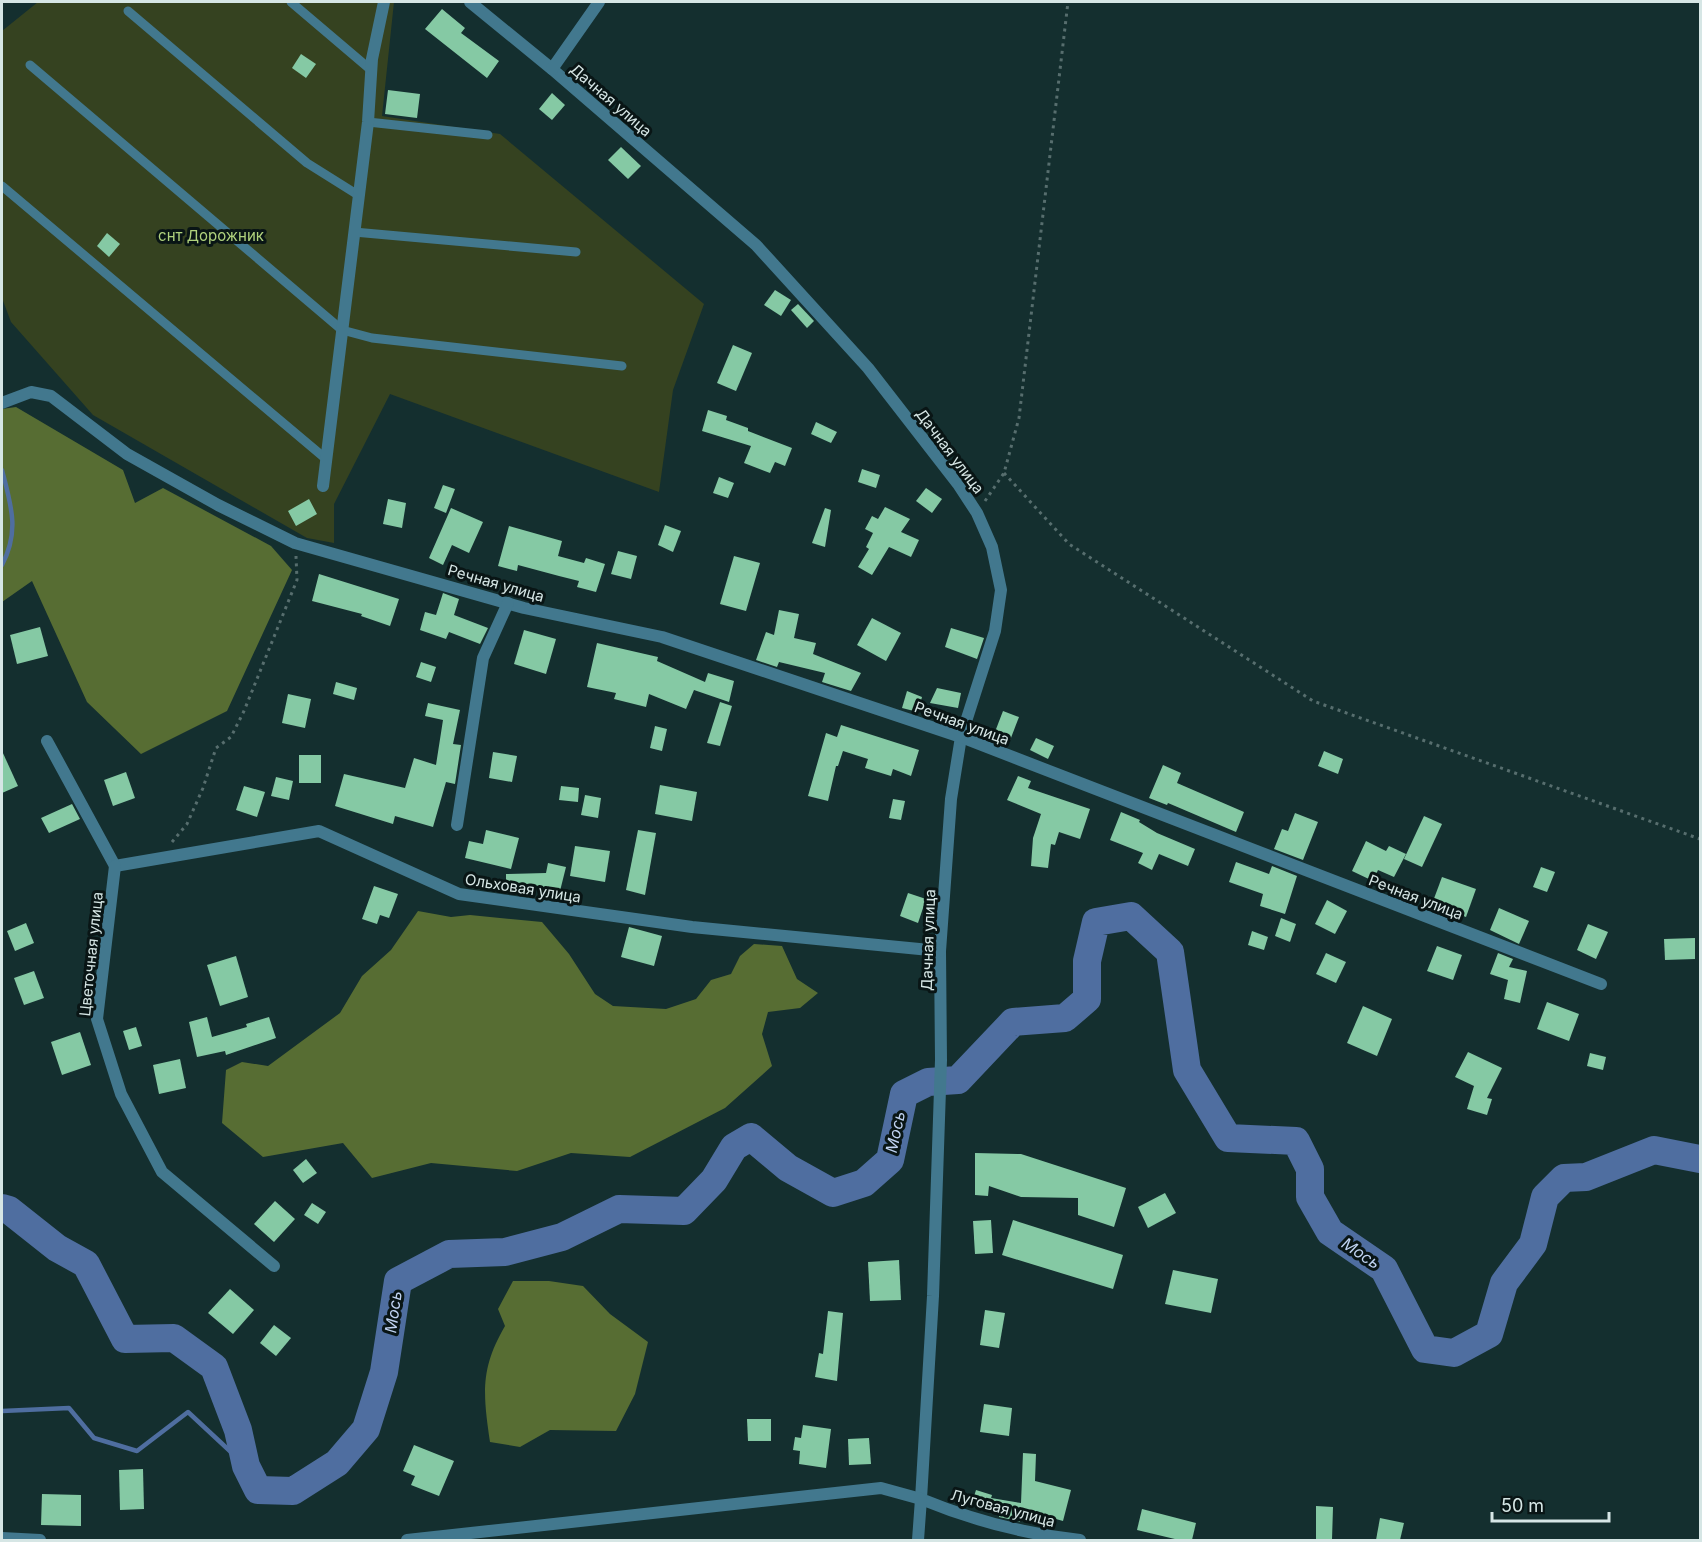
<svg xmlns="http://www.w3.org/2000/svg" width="1702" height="1542" font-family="Inter,sans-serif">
<rect width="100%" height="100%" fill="#142f2f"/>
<!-- green -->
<polygon fill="#354220" points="38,2 394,2 382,116 500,134 704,304 673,390 659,492 390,394 334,504 334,543 307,538 93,415 11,322 2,298 2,31"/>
<!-- forest -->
<g fill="#576d33">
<polygon points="16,407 123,470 135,503 163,488 271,546 292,570 227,711 141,754 87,702 32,581 2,602 2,409"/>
<polygon points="418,911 451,917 470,915 542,922 569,954 595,994 613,1006 666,1009 696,999 711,980 731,974 740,956 754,944 782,946 797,979 818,993 800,1008 768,1012 762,1034 772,1066 725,1108 630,1157 571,1153 517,1171 431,1163 372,1178 343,1143 263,1157 222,1123 226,1070 242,1062 268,1066 340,1013 362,976 391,950"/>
<path d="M513 1281H549L583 1286 610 1314 648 1342 635 1394 616 1431 550 1430 520 1447 490 1442C483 1394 480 1369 505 1326L498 1309Z"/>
</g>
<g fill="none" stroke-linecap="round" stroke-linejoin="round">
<!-- stream -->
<g stroke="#4f6ea0" stroke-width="4.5">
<path d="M2 470C11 505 20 531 2 565"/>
<polyline points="2,1411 69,1408 94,1438 137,1451 188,1412 246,1466"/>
</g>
<!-- river -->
<polyline stroke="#4f6ea0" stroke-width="28" points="2,1208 9,1210 57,1248 86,1264 125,1339 174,1338 214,1367 238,1430 246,1466 258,1490 293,1491 337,1463 366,1429 384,1372 398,1281 449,1254 505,1252 562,1237 619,1209 684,1211 714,1180 734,1147 751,1137 788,1168 833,1193 864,1183 890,1160 904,1094 928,1082 958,1080 1013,1022 1065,1018 1087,999 1087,961 1096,922 1131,916 1170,952 1187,1070 1228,1138 1296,1141 1310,1169 1310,1197 1330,1232 1384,1269 1425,1349 1454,1353 1489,1334 1504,1283 1533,1244 1545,1197 1564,1178 1586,1177 1654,1150 1700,1159"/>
</g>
<!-- building -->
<g fill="#85c9a4">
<polygon points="442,9 465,28 461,33 499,61 487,78 425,29"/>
<polygon points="301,54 316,64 306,78 292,68"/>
<polygon points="388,90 420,94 417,118 385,114"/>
<polygon points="552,93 565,105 552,120 539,109"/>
<polygon points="621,147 641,166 628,179 608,160"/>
<polygon points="107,233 120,244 109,257 97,246"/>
<polygon points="775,290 791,300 781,316 764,305"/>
<polygon points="798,304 814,321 807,328 791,310"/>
<polygon points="733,345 752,353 736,391 717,383"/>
<polygon points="708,410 727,416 726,420 748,428 748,431 792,448 785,466 775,462 770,473 744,463 751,446 702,431"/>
<polygon points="816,422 837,432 831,443 811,434"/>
<polygon points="862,469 880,475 876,488 858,482"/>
<polygon points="719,477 734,483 728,498 713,493"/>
<polygon points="443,485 455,489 446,513 434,508"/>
<polygon points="926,488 942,499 932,513 916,501"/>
<polygon points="309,499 317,514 296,526 288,511"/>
<polygon points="388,499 406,503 402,528 383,524"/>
<polygon points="885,507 910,519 901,532 919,540 911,557 889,547 872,575 858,567 869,549 866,547 873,533 865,529 872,516 878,519"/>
<polygon points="451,508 483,522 469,553 452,545 443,565 429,558"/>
<polygon points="825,508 831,510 825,547 812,543"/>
<polygon points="665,525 681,531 673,552 658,545"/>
<polygon points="509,526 562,541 558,556 584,563 586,558 605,564 596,592 577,587 579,581 559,576 518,565 517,571 498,566"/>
<polygon points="618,551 637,556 631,579 611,574"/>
<polygon points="734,556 760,563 746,611 720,604"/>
<polygon points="319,574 399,599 390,626 361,616 362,614 312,601"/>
<polygon points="443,593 459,599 454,615 488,628 480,644 449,632 446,639 420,630 425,612 436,615"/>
<polygon points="779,610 799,614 794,638 816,643 813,654 861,673 851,691 822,682 825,673 779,662 777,667 756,660 766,632 774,635"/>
<polygon points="872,618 901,633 886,661 857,645"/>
<polygon points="40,627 48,656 17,664 10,635"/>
<polygon points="951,628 984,638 977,659 945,647"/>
<polygon points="524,630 556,639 546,674 514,664"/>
<polygon points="597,643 658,657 657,661 705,682 708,673 734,681 729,702 694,690 686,709 649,694 646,707 614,699 616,693 587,687"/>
<polygon points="421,662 436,667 431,682 416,677"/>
<polygon points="336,682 357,688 354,700 333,694"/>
<polygon points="937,688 961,693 958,708 930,703"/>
<polygon points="907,691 922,697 918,712 902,708"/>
<polygon points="288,694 311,699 305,728 282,723"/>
<polygon points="720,702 732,706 720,746 707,743"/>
<polygon points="428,703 460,710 453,744 461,745 455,784 446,782 433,827 395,816 393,824 335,806 344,774 405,788 414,758 436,765 443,720 425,716"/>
<polygon points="1003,711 1019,717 1009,743 993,737"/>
<polygon points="841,725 919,750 911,776 893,769 891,776 865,768 868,759 843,751 838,766 836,766 828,801 808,796 826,733 837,737"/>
<polygon points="655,726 667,729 662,751 650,748"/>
<polygon points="1036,738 1054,746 1048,759 1030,750"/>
<polygon points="2,751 18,786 2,793"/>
<polygon points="1324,751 1343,759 1338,774 1318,766"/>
<polygon points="493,752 517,756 512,782 489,778"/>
<rect x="299" y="755" width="22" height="28"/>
<polygon points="1163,765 1181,773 1177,783 1244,812 1236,832 1168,803 1167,805 1149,798"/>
<polygon points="126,772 135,798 113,806 104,780"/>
<polygon points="1018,776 1031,781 1028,788 1090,809 1080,839 1059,832 1055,845 1051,844 1048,868 1031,866 1033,838 1041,814 1007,800"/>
<polygon points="276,777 293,781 289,800 271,796"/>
<polygon points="660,785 697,792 692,821 655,814"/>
<polygon points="244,786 265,792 257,817 236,810"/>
<polygon points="561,786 579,788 578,802 559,800"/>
<polygon points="585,795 601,798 598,818 581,815"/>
<polygon points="893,799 905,801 901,820 889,818"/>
<polygon points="72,804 80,819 49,833 41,818"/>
<polygon points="1121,812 1140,820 1139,822 1157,833 1195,849 1188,866 1159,854 1152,870 1138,863 1143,853 1110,840"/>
<polygon points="1295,813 1318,822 1303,860 1274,849 1282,829 1288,831"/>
<polygon points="1424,816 1442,824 1422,867 1404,859"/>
<polygon points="486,830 519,838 511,869 465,858 469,841 483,844"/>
<polygon points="638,830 656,833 645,895 626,890"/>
<polygon points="1366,841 1386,851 1389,846 1406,854 1394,877 1378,870 1373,881 1352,871"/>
<polygon points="575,846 610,851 605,882 570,876"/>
<polygon points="1236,862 1269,874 1272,866 1297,876 1285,914 1260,906 1263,894 1229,882"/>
<polygon points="548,863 566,867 560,891 528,884 528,892 506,892 506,874 546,873"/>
<polygon points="1541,867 1555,872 1547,892 1533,887"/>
<polygon points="1442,877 1476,889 1466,917 1432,904"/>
<polygon points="374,886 398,894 389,918 380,915 377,924 362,919"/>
<polygon points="908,893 926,899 918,923 900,916"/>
<polygon points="1327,900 1347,911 1335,934 1315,924"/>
<polygon points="1499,908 1529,921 1519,944 1490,930"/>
<polygon points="1281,918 1296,924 1290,942 1275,936"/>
<polygon points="26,923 34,943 15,951 7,931"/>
<polygon points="1588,924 1608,932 1596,959 1577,950"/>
<polygon points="629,927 662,936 654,966 621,957"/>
<polygon points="1252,931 1268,937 1264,950 1248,945"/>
<polygon points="1695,938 1695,959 1665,960 1664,939"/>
<polygon points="1437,946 1462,955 1453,980 1427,971"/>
<polygon points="1326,953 1346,962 1336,983 1316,974"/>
<polygon points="1498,953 1513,959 1509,967 1527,971 1520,1003 1504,999 1508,980 1490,974"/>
<polygon points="236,956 248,997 220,1006 207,965"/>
<polygon points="34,971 44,998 24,1005 14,978"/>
<polygon points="1547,1002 1579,1014 1569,1041 1537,1029"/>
<polygon points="1363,1006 1392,1019 1377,1056 1347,1043"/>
<polygon points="207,1017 212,1037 247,1027 246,1024 269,1017 276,1038 226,1055 225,1051 197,1057 189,1022"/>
<polygon points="136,1027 142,1046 129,1050 123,1031"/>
<polygon points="80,1032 91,1065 62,1075 51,1042"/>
<polygon points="1468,1052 1502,1068 1487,1098 1492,1099 1487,1115 1467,1109 1474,1086 1455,1077"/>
<polygon points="1590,1053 1606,1057 1603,1070 1587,1066"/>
<polygon points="180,1059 186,1088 159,1094 153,1065"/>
<polygon points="975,1153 1021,1154 1126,1188 1114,1227 1078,1215 1078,1198 1021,1197 989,1186 988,1196 975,1195"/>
<polygon points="306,1159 317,1173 303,1183 293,1170"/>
<polygon points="1165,1193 1176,1213 1148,1228 1138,1207"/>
<polygon points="275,1201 295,1219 274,1242 254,1224"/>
<polygon points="312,1203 326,1212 318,1224 304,1215"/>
<polygon points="991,1220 993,1253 975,1254 973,1221"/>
<polygon points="1013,1220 1123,1255 1113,1289 1002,1255"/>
<polygon points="899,1260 901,1300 870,1301 868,1262"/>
<polygon points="1173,1270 1218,1279 1211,1313 1165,1304"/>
<polygon points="230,1289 254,1310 233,1334 208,1313"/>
<polygon points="985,1310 1005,1313 999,1348 980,1345"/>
<polygon points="828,1311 843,1313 837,1381 815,1377 819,1353 823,1354"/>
<polygon points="274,1325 291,1338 276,1356 260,1343"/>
<polygon points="984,1404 1012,1408 1009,1436 980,1432"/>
<polygon points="747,1419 771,1419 771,1441 748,1441"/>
<polygon points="803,1425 831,1429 826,1468 799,1464 800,1451 793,1450 795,1437 801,1438"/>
<polygon points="869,1438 871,1464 849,1465 848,1439"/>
<polygon points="414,1445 454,1461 439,1496 411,1485 415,1476 403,1471"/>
<polygon points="1023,1453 1036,1454 1035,1481 1071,1490 1063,1521 1049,1517 1047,1523 1021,1516 1020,1522 1018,1521 999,1517 1000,1510 989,1507 991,1498 1021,1503"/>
<polygon points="143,1469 144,1509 120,1510 119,1470"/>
<polygon points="976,1490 992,1495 988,1508 972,1503"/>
<polygon points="42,1494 81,1495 81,1526 41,1525"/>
<polygon points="1316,1506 1333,1507 1332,1540 1316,1540"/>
<polygon points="1142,1509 1196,1523 1192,1540 1179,1540 1137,1530"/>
<polygon points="1380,1518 1404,1523 1400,1540 1376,1540"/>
</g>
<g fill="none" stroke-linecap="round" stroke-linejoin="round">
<!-- path -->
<g stroke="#576e6e" stroke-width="3" stroke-dasharray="3 4.5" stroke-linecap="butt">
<polyline points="1004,473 1069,544 1313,701 1700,839"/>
<polyline points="985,501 1004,473 1019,418 1068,2"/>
<polyline points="172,842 187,824 203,788 216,748 231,737 244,711 297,580 296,556"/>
</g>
<!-- service -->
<g stroke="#42788e" stroke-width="9">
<polyline points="291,2 371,70"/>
<polyline points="128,11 307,163 358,195"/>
<polyline points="30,65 342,330 372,338 622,366"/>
<polyline points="368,122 488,135"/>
<polyline points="2,186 326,459"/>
<polyline points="354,232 576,252"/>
</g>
<!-- minor -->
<g stroke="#42788e" stroke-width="12">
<path d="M470 2 552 69 756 245 868 368 958 484 977 513 992 547 1001 590 995 631 961 737 951 799 940 951 941 1060 933 1296 921 1499C972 1520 1025 1534 1080 1540"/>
<polyline points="552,69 599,2"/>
<polyline points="2,403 31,392 51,396 127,454 218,505 295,543 524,608 662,637 961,737 1601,984"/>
<polyline points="323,486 368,122 372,59 384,2"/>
<polyline points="47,741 115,866"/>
<polyline points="457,825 483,658 508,603"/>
<polyline points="115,866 319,831 459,894 692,927 940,951"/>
<polyline points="115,866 97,1019 121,1094 162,1172 274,1266"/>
</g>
<!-- tertiary -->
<g stroke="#42788e" stroke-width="12">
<polyline points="2,1538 40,1540"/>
<polyline points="407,1540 881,1488 921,1499 918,1540"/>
</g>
</g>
<g text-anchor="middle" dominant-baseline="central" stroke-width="6" stroke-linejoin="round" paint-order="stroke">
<!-- street labels -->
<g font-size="15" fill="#d6e6e5" stroke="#091515">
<text transform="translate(611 100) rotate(41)">Дачная улица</text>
<text transform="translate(950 451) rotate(53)">Дачная улица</text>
<text transform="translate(496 583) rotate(16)">Речная улица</text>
<text transform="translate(962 723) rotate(20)">Речная улица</text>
<text transform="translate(523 888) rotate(9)">Ольховая улица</text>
<text transform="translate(1416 897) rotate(21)">Речная улица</text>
<text transform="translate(928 940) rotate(-88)">Дачная улица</text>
<text transform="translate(91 954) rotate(-84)">Цветочная улица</text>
<text transform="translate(1003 1508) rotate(15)">Луговая улица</text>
</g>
<!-- park labels -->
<g font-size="15" fill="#b0d27d" stroke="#091515">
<text x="211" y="235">снт Дорожник</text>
</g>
<!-- water labels -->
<g font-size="16" font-style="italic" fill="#c0d3f1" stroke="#091515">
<text transform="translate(895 1132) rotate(-78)">Мось</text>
<text transform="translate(1361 1253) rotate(34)">Мось</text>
<text transform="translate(393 1312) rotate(-82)">Мось</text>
</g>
</g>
<!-- border -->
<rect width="1702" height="1542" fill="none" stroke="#d6e6e5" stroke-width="6"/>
<!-- scale -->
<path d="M1492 1512v9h117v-9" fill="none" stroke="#d6e6e5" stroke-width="3"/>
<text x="1501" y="1512" font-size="18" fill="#d6e6e5" stroke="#091515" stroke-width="4.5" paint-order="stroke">50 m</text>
</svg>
